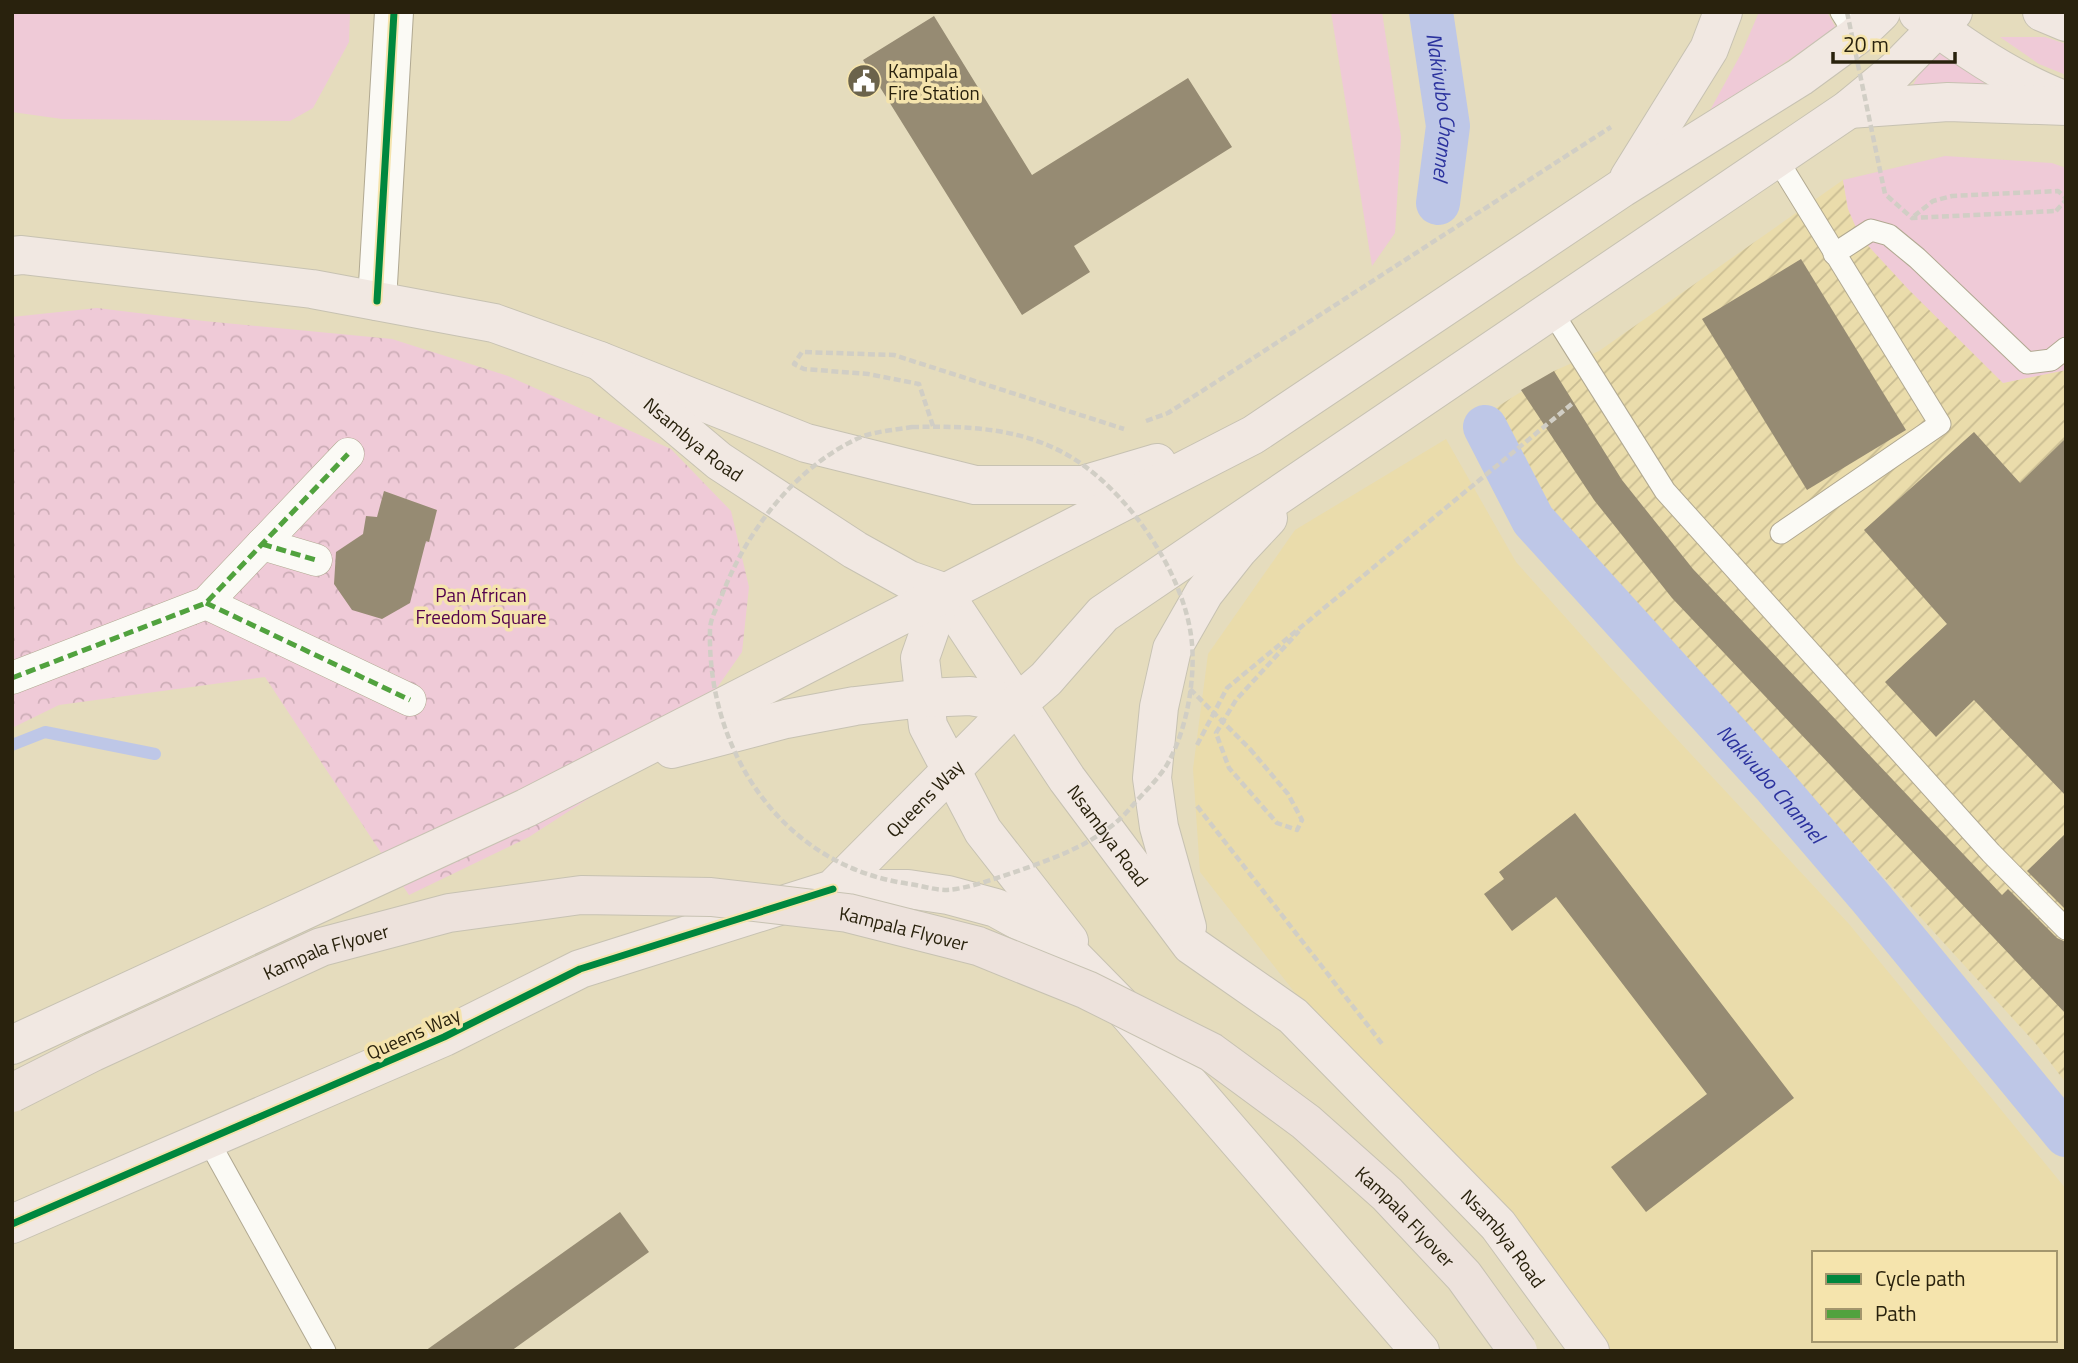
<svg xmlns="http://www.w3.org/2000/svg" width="2078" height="1363" font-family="'Titillium Web',sans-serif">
<defs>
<pattern id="industrial-furrows" width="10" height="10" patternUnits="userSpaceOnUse" patternTransform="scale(1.75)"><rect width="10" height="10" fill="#eadcab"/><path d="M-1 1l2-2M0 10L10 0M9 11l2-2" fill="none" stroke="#c9bc92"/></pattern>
<pattern id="park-crowns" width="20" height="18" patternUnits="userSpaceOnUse" patternTransform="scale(1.75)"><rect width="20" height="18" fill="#efcad7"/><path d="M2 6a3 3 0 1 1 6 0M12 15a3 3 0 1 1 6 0" fill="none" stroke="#cdadb7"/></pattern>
</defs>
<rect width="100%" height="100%" fill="#e5dcbd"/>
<!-- built -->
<path fill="#eadcab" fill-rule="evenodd" d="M1446 439 1516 562 1609 666 1849 924 2066 1189V1351H1577L1200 872 1193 769 1208 654 1295 530ZM1814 1253H2055V1340H1814Z"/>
<!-- industrial -->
<polygon fill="url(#industrial-furrows)" points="1843,180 1848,209 2003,383 2066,370 2066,1083 2036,1044 1551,512 1489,412 1554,371 1599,351"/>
<!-- green -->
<g fill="#efcad7">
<polygon points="12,12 350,12 349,42 313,108 290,121 62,119 12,112"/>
<polygon points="1331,12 1382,12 1401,137 1395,233 1372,266"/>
<polygon points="1759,12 1827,12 1836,28 1708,114 1742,52"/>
<polygon points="2000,37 2045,37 2066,44 2066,75 2039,64"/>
<polygon points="1937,42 1998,82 1908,94"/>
<polygon points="1945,156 2052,163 2066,168 2066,370 2003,383 1909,290 1860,237 1848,209 1843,180"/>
</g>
<!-- park -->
<polygon fill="url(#park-crowns)" points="97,308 204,321 392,339 508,376 671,449 731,511 749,587 742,652 682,738 529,837 409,895 265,677 59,705 12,728 12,317"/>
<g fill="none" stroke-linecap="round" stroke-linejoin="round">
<!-- stream -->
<polyline stroke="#bec7e7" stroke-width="12" points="12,745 45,732 155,754"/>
<!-- canal -->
<g stroke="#bec7e7" stroke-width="44">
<path id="s1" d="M1431 12 1448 126 1438 203"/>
<path id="s2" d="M1485 427 1533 520 1774 785 1870 897 2066 1135"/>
</g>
</g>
<!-- building -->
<g fill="#968b73">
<polygon points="934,16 1032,175 1188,78 1232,147 1074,246 1090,272 1022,315 863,60"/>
<polygon points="1801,259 1906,430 1807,490 1702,319"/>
<polygon points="1554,371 1622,480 1693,569 2002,895 2008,889 2057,938 2066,942 2066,1014 1672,598 1594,500 1521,390"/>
<polygon points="1974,432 2020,483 2066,438 2066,796 1974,700 1936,737 1885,682 1947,624 1864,530"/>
<polygon points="384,491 437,510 429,542 426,541 410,603 382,619 352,610 334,584 336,552 363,534 366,516 377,517"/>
<polygon points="1575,813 1794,1098 1646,1212 1611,1167 1707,1094 1556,897 1512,931 1484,894 1504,879 1499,872"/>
<polygon points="2066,833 2066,910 2027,871"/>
<polygon points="620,1212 649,1252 511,1351 425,1351"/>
</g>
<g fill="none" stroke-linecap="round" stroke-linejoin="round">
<!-- service casing -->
<g stroke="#b1a992" stroke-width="23">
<g id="service">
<polyline points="1841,12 1856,36"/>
<polyline points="1777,159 1940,424 1781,533"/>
<polyline points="1834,254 1871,230 1889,235 1917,258 2027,363 2051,360 2066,348"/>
<polyline points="1551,310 1665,491 1991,853 2066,929"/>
<polyline points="208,1140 325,1351"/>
</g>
</g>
<!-- pedestrian casing -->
<g stroke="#b1a992" stroke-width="33">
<g id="pedestrian">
<polyline points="262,544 316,560"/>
<polyline points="206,603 410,700"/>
<polyline points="12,678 206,603 348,454"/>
</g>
</g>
<!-- minor casing -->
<g stroke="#b1a992" stroke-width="40">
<polyline id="minor" points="377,301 394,12"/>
</g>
<!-- primary casing -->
<g stroke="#c7c2b2" stroke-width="40">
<g id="primary">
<polyline points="2042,12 2066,22"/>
<path d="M1918 13C1961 46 2009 79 2061 99"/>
<polyline points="1849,109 1948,102 2066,106"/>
<polyline points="1629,178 1709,49 1723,12"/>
<polyline points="12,256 22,255 312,289 494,323 600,361 806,443 975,485 1083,485 1157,463"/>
<path id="s3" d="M600 361 719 461 855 550 909 580 943 592 1067 779 1191 945 1293 1016 1498 1225 1590 1351"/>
<polyline points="943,592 920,658 928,726 983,831 1069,941"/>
<polyline points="672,749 786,719 855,706 924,698 970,696 1017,704"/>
<polyline points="833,889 908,889 948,895 996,908 1027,925 1074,958 1127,1012 1420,1351"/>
<polyline points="1187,927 1159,827 1152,778 1159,707 1172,649 1204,593 1238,550 1268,518"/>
<polyline points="12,1045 526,808 1253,435 1622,188 1800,77 1856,36 1881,12"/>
<path id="s4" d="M12 1224 444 1037 580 969 833 889 1017 704 1046 679 1103 614 1849 109 1895 71 1953 12"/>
</g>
</g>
<!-- path -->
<g stroke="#d1cec5" stroke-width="4.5" stroke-dasharray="7 3.5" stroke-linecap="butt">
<polyline points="2056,211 2066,200"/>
<polyline points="1914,216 1933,201 1952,196 2058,191 2066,198"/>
<polyline points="1146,421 1168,413 1611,127"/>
<polyline points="933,426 919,384 868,374 804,369 794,364 802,352 894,355 1124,429"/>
<polyline points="1197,745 1227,688 1573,403"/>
<polyline points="1250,749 1288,794 1302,820 1297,830 1277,823 1229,768 1216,733 1236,700 1299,631"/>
<polyline points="1197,806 1383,1045"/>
</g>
<!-- service -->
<use href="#service" stroke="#fbfaf5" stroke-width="21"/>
<!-- pedestrian -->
<use href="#pedestrian" stroke="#fbfaf5" stroke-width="32"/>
<!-- minor -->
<use href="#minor" stroke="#fbfaf5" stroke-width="38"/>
<!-- primary -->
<use href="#primary" stroke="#f1e8e2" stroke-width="38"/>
<!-- trunk-bridge casing -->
<g stroke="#c7c2b2" stroke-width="40" stroke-linecap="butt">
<g id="trunk-bridge">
<path id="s5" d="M12 1093 93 1052 321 947 449 913 581 895 711 897 848 913 978 946 1087 990 1211 1052 1306 1122 1387 1194 1464 1276 1518 1351"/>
</g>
</g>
<!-- path-bridge -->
<g stroke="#d1cec5" stroke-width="4.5" stroke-dasharray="7 3.5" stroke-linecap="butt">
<polyline points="1847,12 1885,194 1912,218 2056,211"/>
<path d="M912 427C964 426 1016 427 1064 453 1125 486 1186 573 1192 644 1195 680 1187 727 1170 759 1162 776 1145 791 1133 805 1103 842 1055 858 1012 873 994 879 966 889 947 890 935 890 922 886 910 884 784 867 707 753 710 630 710 618 718 606 722 595 747 530 796 466 861 437 876 431 896 430 912 427Z"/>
<polyline points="1190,689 1250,749"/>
</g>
<!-- trunk-bridge -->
<use href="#trunk-bridge" stroke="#ede2dc" stroke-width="38"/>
<!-- quiet -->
<g stroke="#51a23e" stroke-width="5" stroke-dasharray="10 5" stroke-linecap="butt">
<polyline points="262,544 316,560"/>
<polyline points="206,603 410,700"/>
<polyline points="12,678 206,603 348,454"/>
</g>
<!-- cycleway casing -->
<g stroke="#f5e4ad" stroke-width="11">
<g id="cycleway">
<polyline points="377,301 394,12"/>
<polyline points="12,1224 444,1037 580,969 833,889"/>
</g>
</g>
<!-- cycleway -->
<use href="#cycleway" stroke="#00873e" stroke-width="7"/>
</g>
<!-- icons -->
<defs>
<g id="civic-disc" transform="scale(1.75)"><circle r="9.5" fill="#6b634b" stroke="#f5e4ad"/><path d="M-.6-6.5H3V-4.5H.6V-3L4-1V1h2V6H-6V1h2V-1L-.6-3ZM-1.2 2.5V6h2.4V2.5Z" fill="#fff"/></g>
</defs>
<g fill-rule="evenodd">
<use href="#civic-disc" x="864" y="81"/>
</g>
<g text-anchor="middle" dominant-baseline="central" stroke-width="7" stroke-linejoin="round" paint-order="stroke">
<!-- poi labels -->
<g font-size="19" fill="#29220d" stroke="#f5e4ad" text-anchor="start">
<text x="888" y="70">Kampala<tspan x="888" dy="22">Fire Station</tspan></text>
</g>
<!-- street labels -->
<g font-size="19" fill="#29220d" stroke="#f5e4ad">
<text stroke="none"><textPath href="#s3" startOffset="122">Nsambya Road</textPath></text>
<text stroke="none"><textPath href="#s4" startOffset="1017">Queens Way</textPath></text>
<text stroke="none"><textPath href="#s3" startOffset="710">Nsambya Road</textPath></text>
<text stroke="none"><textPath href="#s5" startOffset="933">Kampala Flyover</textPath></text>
<text stroke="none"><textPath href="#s5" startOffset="345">Kampala Flyover</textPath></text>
<text transform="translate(413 1033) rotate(-24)">Queens Way</text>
<text stroke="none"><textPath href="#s5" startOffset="1521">Kampala Flyover</textPath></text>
<text stroke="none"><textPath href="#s3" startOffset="1278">Nsambya Road</textPath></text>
</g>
<!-- park labels -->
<g font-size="19" fill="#53014d" stroke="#f5e4ad">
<text x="481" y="594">Pan African<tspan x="481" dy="22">Freedom Square</tspan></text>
</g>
<!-- water labels -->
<g font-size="21" font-style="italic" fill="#2b329e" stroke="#f5e4ad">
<text stroke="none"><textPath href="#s1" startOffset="96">Nakivubo Channel</textPath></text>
<text stroke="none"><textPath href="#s2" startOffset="460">Nakivubo Channel</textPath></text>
</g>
</g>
<!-- border -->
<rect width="2078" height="1363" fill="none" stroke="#29220d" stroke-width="28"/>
<!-- legend -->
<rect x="1812" y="1251" width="245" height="91" fill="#f5e4ad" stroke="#a3966d" stroke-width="2"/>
<rect x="1826" y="1274" width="35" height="10" fill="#00873e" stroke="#a3966d" stroke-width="2"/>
<text x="1875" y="1286" font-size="21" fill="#29220d">Cycle path</text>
<rect x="1826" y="1309" width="35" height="10" fill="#51a23e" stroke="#a3966d" stroke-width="2"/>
<text x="1875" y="1321" font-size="21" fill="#29220d">Path</text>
<!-- scale -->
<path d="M1833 52v10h122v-10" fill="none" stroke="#29220d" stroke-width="3.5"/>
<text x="1843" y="52" font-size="21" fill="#29220d" stroke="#f5e4ad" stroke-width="5" paint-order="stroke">20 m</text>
</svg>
